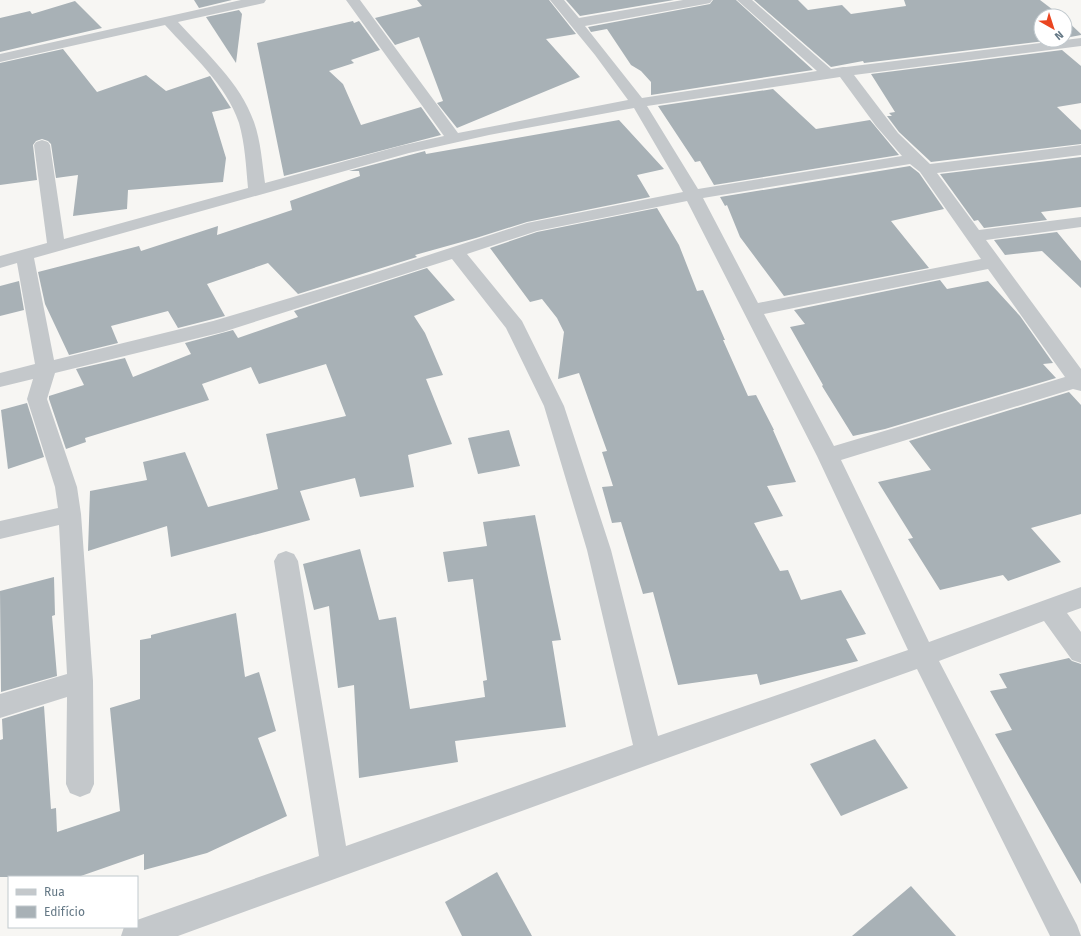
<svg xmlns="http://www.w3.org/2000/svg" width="1081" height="936" font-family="'Fira Sans',sans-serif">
<rect width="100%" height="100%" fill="#f7f6f3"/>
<!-- building -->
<g fill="#a8b1b6">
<polygon points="194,0 232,0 199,8"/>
<polygon points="417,0 549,0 576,34 546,39 580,77 457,128 437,103 443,101 419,37 395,45 375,18 422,6"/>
<polygon points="566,0 674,0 580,16"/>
<polygon points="713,0 736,0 813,70 651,95 651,82 641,71 631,65 607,29 591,32 588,27 710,4"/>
<polygon points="754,0 798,0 808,10 842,5 851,14 906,6 904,0 1040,0 1061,16 1041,16 1041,40 1053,40 864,63 863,61 831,67"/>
<polygon points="75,1 102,28 0,52 0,18 30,11 32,14"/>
<polygon points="239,10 242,14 236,63 206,17"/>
<polygon points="1065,19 1081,34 1081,35 1065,38"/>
<polygon points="353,21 354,23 359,21 380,50 351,60 354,63 329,71 343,84 361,125 421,107 441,135 284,176 257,43"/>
<polygon points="63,49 97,92 146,75 166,91 210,76 231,108 212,112 226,158 223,182 128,190 127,209 73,216 78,175 56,178 51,144 48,141 42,139 36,141 33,145 37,180 0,185 0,63"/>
<polygon points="1062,50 1081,66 1081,103 1057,107 1081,130 1081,144 931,162 899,132 887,116 892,116 889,113 895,112 871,74"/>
<polygon points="773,89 816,129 870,120 899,155 714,185 700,161 695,162 658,106"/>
<polygon points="619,120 664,169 637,175 650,197 527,222 476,238 415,255 417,257 298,294 268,263 207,284 225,316 178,328 168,311 111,326 118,343 69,355 45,304 38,272 139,246 141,251 218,226 217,235 292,210 290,201 360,176 359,171 349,171 425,151 426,154"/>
<polygon points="1081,157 1081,207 1041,212 1047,220 984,228 978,220 974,221 940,174"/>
<polygon points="910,166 919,173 944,209 891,221 929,268 784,296 740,237 727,205 725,206 720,197"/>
<polygon points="657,208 679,245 697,291 703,290 725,340 723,340 748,396 756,395 774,430 773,430 796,482 767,486 783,516 754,523 780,571 788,570 801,600 841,590 866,634 846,639 858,661 760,685 757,674 678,685 653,592 643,594 621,522 612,523 602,487 613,486 602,452 607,451 579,373 558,379 564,332 557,318 542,299 530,302 490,248 537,232"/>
<polygon points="1057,232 1081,261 1081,288 1042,251 1005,255 994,240"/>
<polygon points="427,268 455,300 414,316 425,333 443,375 426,379 452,444 408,455 414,487 360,497 355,478 300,491 310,520 171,557 167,526 88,551 90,491 147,480 143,462 185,452 208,507 278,489 266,434 346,416 326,364 259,384 251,367 202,384 209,400 85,438 86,442 66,449 49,399 49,396 84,385 76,369 125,358 133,377 191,354 185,343 233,330 238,338 298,317 294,311"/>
<polygon points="940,280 947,289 988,281 1020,316 1053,363 1043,364 1056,378 885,429 853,436 822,386 823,385 790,327 805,324 794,310"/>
<polygon points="19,281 24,310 0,316 0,286"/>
<polygon points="1069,392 1081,405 1081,514 1031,528 1061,562 1008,581 1003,575 940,590 908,539 913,538 878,482 931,470 909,441"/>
<polygon points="27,403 44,457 8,469 1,410"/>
<polygon points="509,430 520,466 478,474 468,438"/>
<polygon points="535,515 561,640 552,641 566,727 455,741 458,762 359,778 354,685 338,688 329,606 314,610 303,564 360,549 379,620 396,617 410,709 485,697 483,681 487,680 473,579 448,582 443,552 487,546 483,522"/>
<polygon points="54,577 55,615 52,616 57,676 1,692 0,591"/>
<polygon points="236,613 245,677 259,672 276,731 258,738 287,816 207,853 144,870 144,854 78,877 0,877 0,740 3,739 2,719 44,706 51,809 56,808 57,832 120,811 110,708 140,699 140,640 151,638 151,635"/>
<polygon points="1069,658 1072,661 1081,664 1081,884 995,734 1012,730 990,691 1007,688 999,674"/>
<polygon points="875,739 908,788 841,816 810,764"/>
<polygon points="497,872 532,936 462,936 445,902"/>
<polygon points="911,886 956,936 852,936"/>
</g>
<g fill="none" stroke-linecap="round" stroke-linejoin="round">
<!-- minor -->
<path fill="#c4c8cb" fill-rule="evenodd" d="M241 0H266L264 3 178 22C206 53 240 82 254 122 261 142 262 163 265 183L400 146 444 136 346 0H360L458 133 628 100 595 55 550 0H564L579 18 683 0H712L710 3 705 4 585 26 642 98 817 71 737 0H752L831 69 843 67H846L1081 38V46L854 75 898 133 930 164 1081 145V155L937 173 979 230 1081 217V227L986 240 1081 369V391L1073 389 841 460 929 642 1081 587V608L1067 613 1081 632V663L1072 660 1044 621 939 661 1077 925 1081 936H1050L917 669 648 765 178 936H121L124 927H137V920L319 856 274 561 278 554 286 551 294 554 298 561 346 846 633 745 587 550 544 406 506 328 452 259 223 332 55 373 47 399 77 487 81 514 93 681 94 784 90 793 80 797 70 793 66 784 67 697 0 718V694L67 674 59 525 0 539V521L58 508 55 487 27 399 33 379 0 387V373L35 364 17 263 0 268V256L47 243 34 145 36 142 42 140 48 142 50 145 64 239 248 188C246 166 245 144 239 123 226 84 192 55 165 25L0 62V54ZM840 77 876 126 902 156 698 189 647 106ZM634 108 683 192 527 223 370 274 213 321 54 360 34 258 409 153 489 135ZM910 164 920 172 981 259 758 303 703 198ZM687 201 817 456 908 650 658 736 611 550 564 406 522 321 467 254 537 231ZM988 269 1065 377 834 446 764 314Z"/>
</g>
<!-- legend -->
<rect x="8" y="876" width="130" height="52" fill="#ffffff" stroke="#c1c9ce"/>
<rect x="16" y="889" width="20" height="6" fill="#c4c8cb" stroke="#c1c9ce"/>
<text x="44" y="896" font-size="12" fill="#647885">Rua</text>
<rect x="16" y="906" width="20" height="12" fill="#a8b1b6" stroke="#c1c9ce"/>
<text x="44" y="916" font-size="12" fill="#647885">Edifício</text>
<!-- north arrow -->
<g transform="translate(1053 28) rotate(141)"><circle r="19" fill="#ffffff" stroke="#c1c9ce"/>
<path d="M0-3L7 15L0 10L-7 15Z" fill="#ea4520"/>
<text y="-6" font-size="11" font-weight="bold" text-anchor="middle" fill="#647885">N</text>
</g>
</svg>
